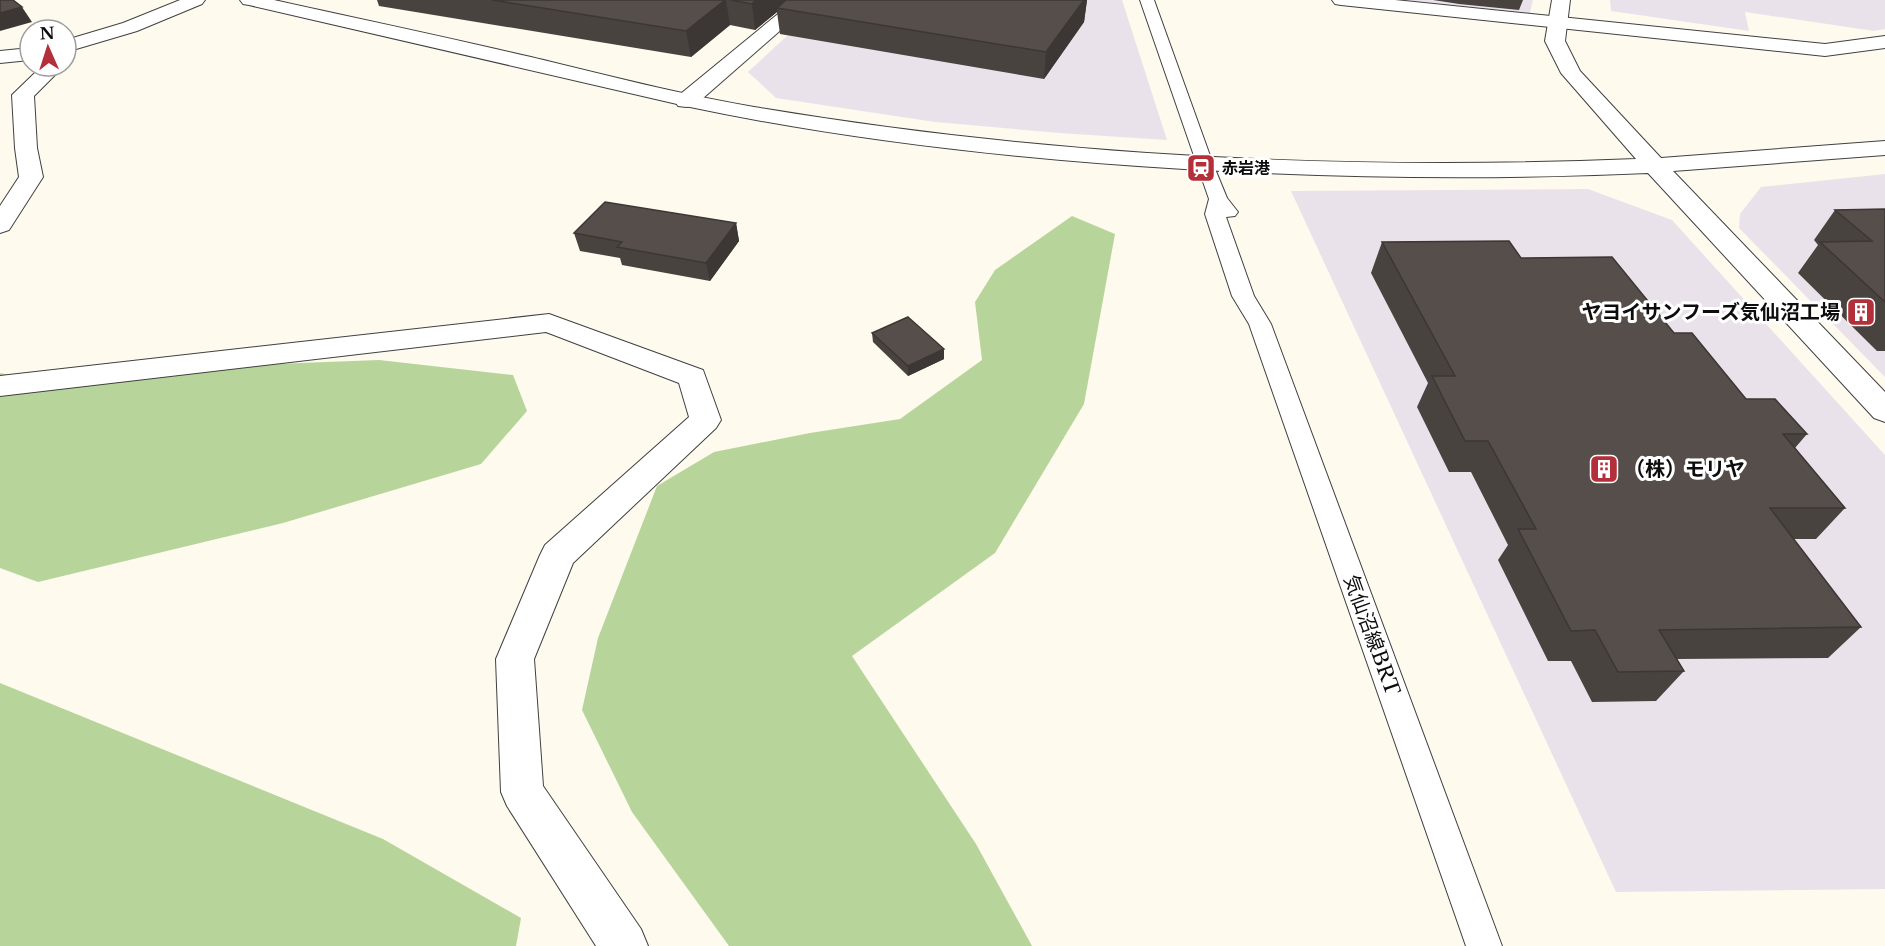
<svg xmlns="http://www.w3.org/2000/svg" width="1885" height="946" font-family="'Libre Baskerville','Noto Sans JP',serif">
<rect width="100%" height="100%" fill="#fefaee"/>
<!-- industrial -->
<g fill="#eae2eb">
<polygon points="826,0 1122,0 1167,140 1059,133 935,122 776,98 748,72"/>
<polygon points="1405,0 1533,0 1529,16"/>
<polygon points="1610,0 1885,0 1885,29 1874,31 1745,12 1749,31 1611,11"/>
<polygon points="1885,174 1885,377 1739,228 1740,214 1761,187"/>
<polygon points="1588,189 1672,220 1885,455 1885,889 1616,892 1291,191"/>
</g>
<!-- forest -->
<g fill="#b7d59b">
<polygon points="1072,216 1115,234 1084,404 995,553 852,656 976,844 1032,946 729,946 632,812 582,710 598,638 657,486 714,452 810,433 900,419 982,360 975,302 995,270"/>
<polygon points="379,360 513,375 527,411 481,464 283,523 38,582 0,568 0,373 45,383 223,366"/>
<polygon points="0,683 383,839 521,918 516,946 0,946"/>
</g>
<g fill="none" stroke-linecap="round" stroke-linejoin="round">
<!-- service casing -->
<g stroke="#404040" stroke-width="2">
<polygon id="service" points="1140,0 1154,0 1213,164 1227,198 1238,212 1235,216 1226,217 1254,296 1271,324 1502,946 1466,946 1249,324 1232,296 1205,214 1209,199"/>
</g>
<!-- minor casing -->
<g stroke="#404040" stroke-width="2">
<g id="minor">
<polygon points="180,0 205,0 202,4 137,31 66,52 66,40 123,23"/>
<polygon points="795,0 815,0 694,106 686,107 678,106 675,101 678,96"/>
<polygon points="1332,0 1395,0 1825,44 1885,36 1885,48 1825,56 1341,5 1335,4"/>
<polygon points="30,48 30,60 0,63 0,51"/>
<polygon points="42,66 64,66 34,96 37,148 43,177 9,230 0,233 0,206 19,177 15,148 12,95"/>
<polygon points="549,314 703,370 721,420 716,428 573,563 534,659 543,786 641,929 648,946 596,946 507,806 501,792 496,659 540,555 545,545 689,417 679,383 546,332 0,396 0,376"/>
</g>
</g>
<!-- tertiary casing -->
<g stroke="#404040" stroke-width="2">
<path id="tertiary" d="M240 0H274C360 19 445 37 531 57 605 75 679 94 754 107 1044 156 1342 171 1636 159L1561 73 1545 41 1552 0H1570L1565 41 1580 71 1661 158 1885 141V155L1673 171 1885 392V422L1874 418 1648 173C1494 180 1338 178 1184 169 1018 159 852 141 690 107L249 5 243 4Z"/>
</g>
<!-- service -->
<use href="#service" fill="#fff" fill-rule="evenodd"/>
<!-- minor -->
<use href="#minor" fill="#fff" fill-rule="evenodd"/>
<!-- tertiary -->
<use href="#tertiary" fill="#fff" fill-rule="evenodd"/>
</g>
<!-- wall -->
<g fill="#494340">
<polygon points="377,0 1087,0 1084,22 1044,79 780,34 777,12 755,30 730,25 691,57 379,6"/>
<polygon points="1433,0 1523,0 1519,10 1459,4"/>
<polygon points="1885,209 1885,351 1877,351 1798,273 1818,245 1814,240 1835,210"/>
<polygon points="736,223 739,241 710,281 622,265 620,258 580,251 574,233"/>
<polygon points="1382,242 1521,258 1674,333 1746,399 1807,434 1795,448 1845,508 1816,539 1793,539 1861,627 1828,658 1677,659 1684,671 1656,701 1592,702 1571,661 1548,661 1498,560 1508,545 1471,472 1449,472 1417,407 1428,383 1371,273"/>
<polygon points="872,333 944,359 908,376 873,342"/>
</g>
<!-- shaded-wall -->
<g fill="#3c3734">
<polygon points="725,0 726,0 730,25 691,57 686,31"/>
<polygon points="756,0 791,0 777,8 777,12 755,30 752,4"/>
<polygon points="1084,0 1087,0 1084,22 1044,79 1046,52"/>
<polygon points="22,7 32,22 0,31 0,13"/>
<polygon points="736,223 739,241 710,281 706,263"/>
<polygon points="944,349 944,359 908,376 908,366"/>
</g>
<!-- building -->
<g fill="#554e4a" stroke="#3c3734" stroke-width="1.5">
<polygon points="0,0 13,0 22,7 0,13"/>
<polygon points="492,0 725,0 686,31"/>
<polygon points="730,0 756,0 752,4"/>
<polygon points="786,0 1084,0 1046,52 777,8"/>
<polygon points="605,202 736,223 706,263 617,247 622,242 574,233"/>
<polygon points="1885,209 1885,302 1820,242 1872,241 1835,210"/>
<polygon points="1509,241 1521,258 1612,257 1674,333 1692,333 1746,399 1775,399 1807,434 1783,434 1845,508 1770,508 1861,627 1659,630 1684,671 1618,672 1595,630 1571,631 1518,529 1536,529 1488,441 1465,441 1432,376 1455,376 1382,242"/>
<polygon points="908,317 944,349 908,366 872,333"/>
</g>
<!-- icons -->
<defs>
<g id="station-square" transform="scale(1.5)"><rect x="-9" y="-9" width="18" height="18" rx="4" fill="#b32f39" stroke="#fff"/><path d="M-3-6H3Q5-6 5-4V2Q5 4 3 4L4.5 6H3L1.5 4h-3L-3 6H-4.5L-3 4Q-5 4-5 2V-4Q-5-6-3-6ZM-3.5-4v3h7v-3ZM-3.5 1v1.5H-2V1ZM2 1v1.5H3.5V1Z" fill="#fff"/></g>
<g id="building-square" transform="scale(1.5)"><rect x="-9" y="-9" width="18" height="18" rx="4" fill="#b32f39" stroke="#fff"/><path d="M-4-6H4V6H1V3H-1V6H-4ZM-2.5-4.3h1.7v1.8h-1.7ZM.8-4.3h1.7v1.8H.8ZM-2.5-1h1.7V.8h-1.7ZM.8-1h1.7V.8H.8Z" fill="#fff"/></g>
</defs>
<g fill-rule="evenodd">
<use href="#station-square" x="1201" y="168"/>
<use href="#building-square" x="1861" y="312"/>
<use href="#building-square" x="1604" y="469"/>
</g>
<g text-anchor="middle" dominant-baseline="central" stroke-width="6" stroke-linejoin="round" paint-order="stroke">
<!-- far-poi labels -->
<g font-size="16" font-weight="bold" fill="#0d0d0d" stroke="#fff" text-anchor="start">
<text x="1222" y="168">赤岩港</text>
</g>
<!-- poi labels -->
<g font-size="20" font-weight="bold" fill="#0d0d0d" stroke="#fff" text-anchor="end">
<text x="1840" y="312">ヤヨイサンフーズ気仙沼工場</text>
<text x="1625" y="469" text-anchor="start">（株）モリヤ</text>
</g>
<!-- street labels -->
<g font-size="20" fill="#0d0d0d" stroke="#fff">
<text transform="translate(1372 635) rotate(70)">気仙沼線BRT</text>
</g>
</g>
<!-- north arrow -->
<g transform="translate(48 48) rotate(357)"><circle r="28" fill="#ffffff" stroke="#9e9e9e" stroke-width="1.5"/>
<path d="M0-4.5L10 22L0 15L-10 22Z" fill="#b32f39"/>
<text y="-9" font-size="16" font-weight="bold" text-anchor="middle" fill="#0d0d0d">N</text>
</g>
</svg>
